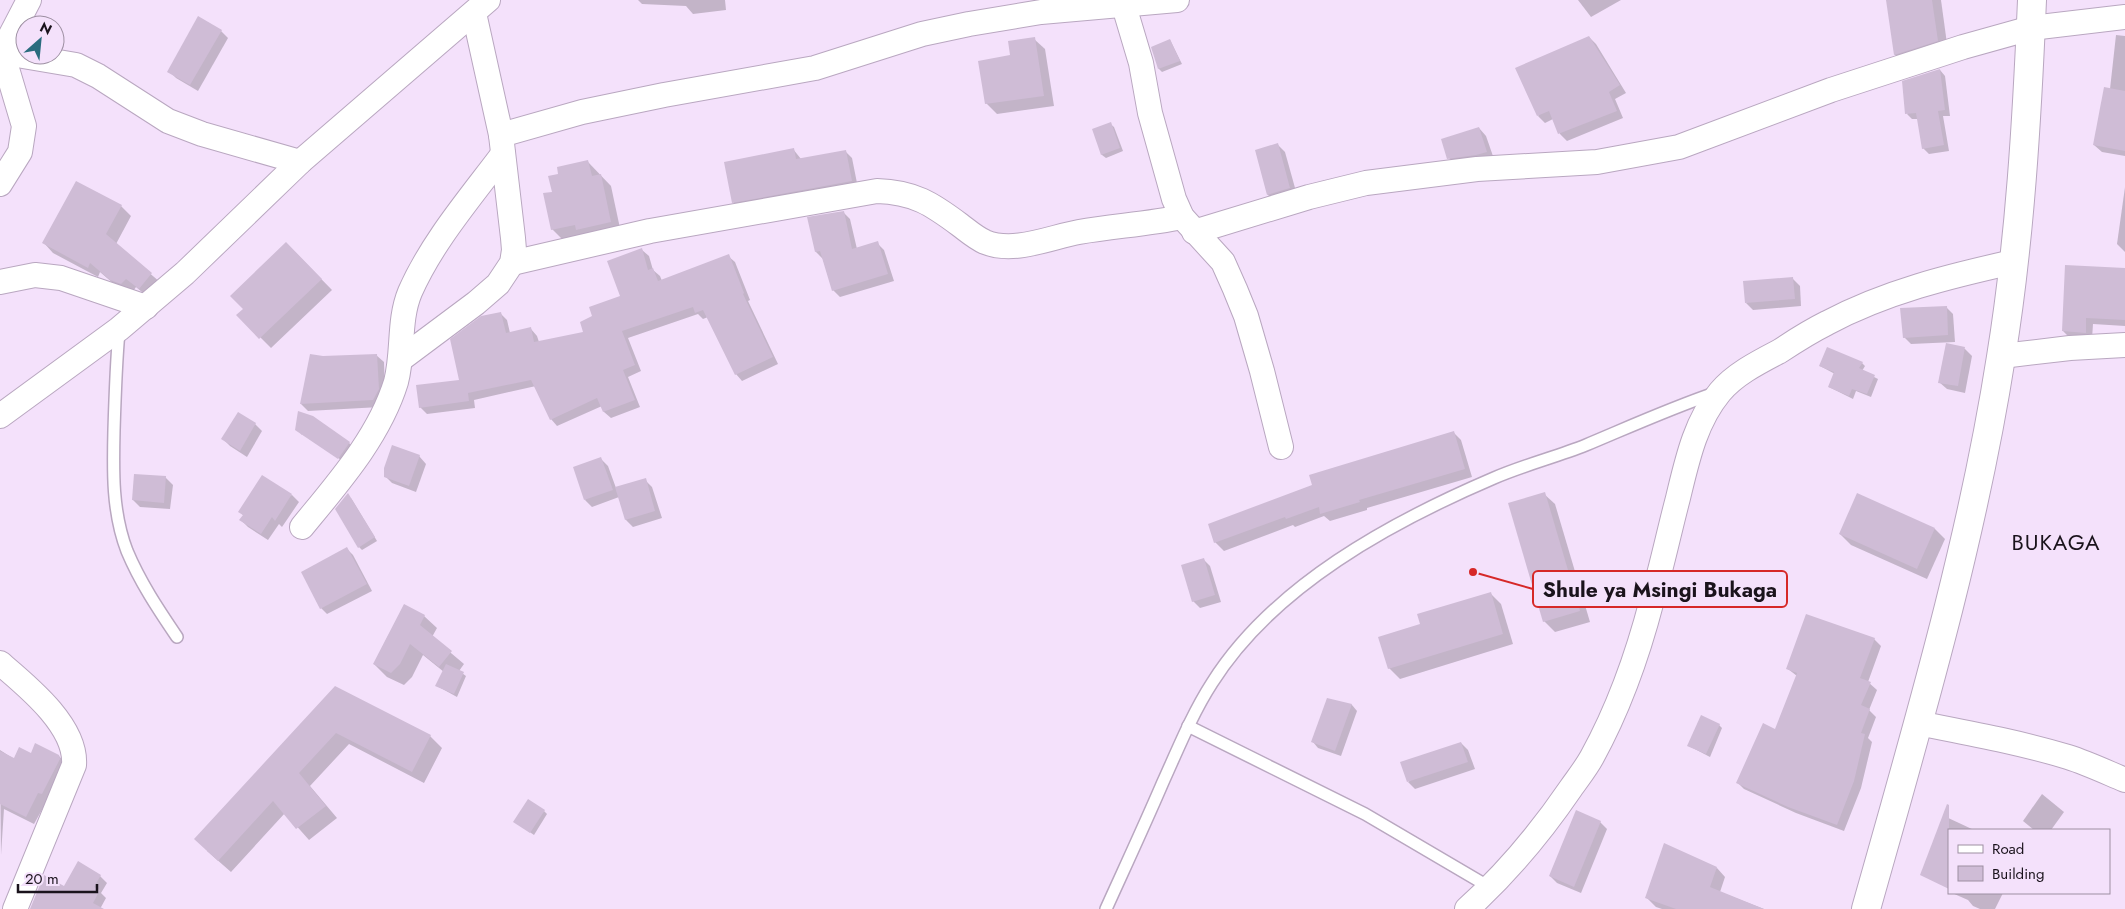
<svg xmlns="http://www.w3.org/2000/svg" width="2125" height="909" font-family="Jost,sans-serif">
<rect width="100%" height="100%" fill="#f4e1fb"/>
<!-- shadow -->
<g fill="#0003">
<polygon points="638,0 725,0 726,10 693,14 686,6 642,4"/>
<polygon points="1578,0 1621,0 1591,17"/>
<polygon points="1887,0 1941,0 1948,51 1905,65 1895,55"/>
<polygon points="221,31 228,38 198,91 176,78 169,71"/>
<polygon points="2116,35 2125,36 2125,156 2102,152 2094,145 2110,89"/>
<polygon points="1589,37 1596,44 1626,93 1615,99 1623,118 1567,141 1560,134 1553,119 1545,123 1538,116"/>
<polygon points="1034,39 1045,49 1054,106 997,114 986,103 1012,56"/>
<polygon points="1170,40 1182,64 1162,72 1159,69 1152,48"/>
<polygon points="1940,70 1945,76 1950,116 1943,116 1949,151 1929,154 1923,148 1918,119 1912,119 1907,114"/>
<polygon points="1110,124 1114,127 1123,151 1106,158 1102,155 1093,130"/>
<polygon points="1479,128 1486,136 1494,159 1456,165 1449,158"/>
<polygon points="1278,145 1285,152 1297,195 1275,202 1268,195 1256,151"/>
<polygon points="793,149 801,159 845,151 852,158 858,188 740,209 733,202"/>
<polygon points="588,162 611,186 621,233 563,240 552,229 553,193 560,175"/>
<polygon points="2125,187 2125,252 2117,244"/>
<polygon points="121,206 131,216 116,244 161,283 149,298 136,287 132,293 121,290 100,272 98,277 53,253 44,243"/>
<polygon points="843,212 850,219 857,249 877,243 884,250 894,281 840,297 833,290 823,259 816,252 809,218"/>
<polygon points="286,243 332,290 271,348 238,315 244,309"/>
<polygon points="642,250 649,256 653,270 660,276 662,281 728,256 735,262 750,300 748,301 778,364 742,381 736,374 708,317 703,319 698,314 628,338 641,371 628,377 640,407 611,418 604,412 602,406 557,426 551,419 536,386 474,400 475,408 427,414 420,407 461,381 501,314 507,320 510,333 531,329 537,336 539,342 585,333 594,317 622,297"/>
<polygon points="2125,269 2125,326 2093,324 2092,339 2070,338 2063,331"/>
<polygon points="1792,278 1800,286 1801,306 1753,310 1746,303"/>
<polygon points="1946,307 1953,314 1955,342 1911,344 1904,337"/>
<polygon points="1947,345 1965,349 1972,356 1965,393 1947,389 1939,382"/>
<polygon points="376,355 384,362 385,397 380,407 308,411 301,404 323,357"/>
<polygon points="1862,363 1865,366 1862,371 1878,379 1871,397 1856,391 1853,399 1829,387 1835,374 1820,366"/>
<polygon points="312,417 349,443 357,450 344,462 302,433 302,435 297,429"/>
<polygon points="255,424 262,431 247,457 230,446 223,439"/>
<polygon points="1453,432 1461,440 1472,477 1367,508 1367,510 1330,521 1324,516 1295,527 1293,525 1224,551 1215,542 1209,525"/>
<polygon points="419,456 426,464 416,492 392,483 385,476"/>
<polygon points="601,459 608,466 616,488 645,480 652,487 662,518 633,527 626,520 619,497 592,507 585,500"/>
<polygon points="165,477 173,485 170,509 140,507 133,500"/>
<polygon points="1544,494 1555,504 1590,622 1555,632 1544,621"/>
<polygon points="292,495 299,502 282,527 279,524 268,540 248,527 241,520 244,516 240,512"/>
<polygon points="351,498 377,541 362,550 359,547"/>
<polygon points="1935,529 1945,539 1927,579 1851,545 1840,534"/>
<polygon points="347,549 353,555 372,591 327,614 321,608"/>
<polygon points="1203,559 1210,566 1221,602 1200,608 1193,601"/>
<polygon points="1490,593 1501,604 1513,644 1400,679 1389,668 1422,624"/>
<polygon points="424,616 437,628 432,637 464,664 459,671 466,676 457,697 437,686 444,672 423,655 412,677 404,685 387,677 374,664"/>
<polygon points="1874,639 1881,646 1868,682 1877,690 1869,710 1876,717 1868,738 1872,742 1861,788 1844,831 1796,813 1744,789 1737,782 1776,731 1797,676 1788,669"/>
<polygon points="335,687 430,736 442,748 424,783 349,744 310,786 337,818 309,840 285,813 231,872 207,851"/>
<polygon points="1328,699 1352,705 1357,711 1341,756 1318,748 1313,742"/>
<polygon points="1719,725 1722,728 1710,757 1689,746"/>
<polygon points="1461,743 1468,750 1475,769 1415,789 1408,782"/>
<polygon points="0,750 14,759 31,754 59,756 67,765 34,824 4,809 1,855"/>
<polygon points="2042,794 2064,812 2051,830 2034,830 2023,821"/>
<polygon points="544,811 547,814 534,835 515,822"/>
<polygon points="1944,816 1974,830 1949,830"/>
<polygon points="1600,822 1607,829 1581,893 1557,883 1550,876"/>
<polygon points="1717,868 1725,877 1720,892 1764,909 1662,909 1656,907 1647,898"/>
<polygon points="100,876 107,883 101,893 106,898 100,909 33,909 64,888"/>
<polygon points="1952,893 2003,893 1995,909 1980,909 1973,906 1968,900"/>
</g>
<!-- building -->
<g fill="#cfbcd6">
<polygon points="1886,0 1932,0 1938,41 1894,55"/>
<polygon points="198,16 222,30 190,85 167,72"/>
<polygon points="1589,36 1620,85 1609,92 1617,111 1558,134 1549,111 1537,116 1515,68"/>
<polygon points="1035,37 1044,96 985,104 978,61 1010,55 1008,41"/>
<polygon points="1170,39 1180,61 1158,69 1151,47"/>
<polygon points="1940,69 1945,110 1938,111 1944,145 1922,149 1916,113 1905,114 1902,81"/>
<polygon points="2104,87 2125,91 2125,151 2093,145"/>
<polygon points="1111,122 1120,148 1101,155 1092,129"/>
<polygon points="1479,127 1487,152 1476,155 1447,159 1441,139"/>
<polygon points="1278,143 1290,188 1267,195 1255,150"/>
<polygon points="794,148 796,159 846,150 852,181 732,203 724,162"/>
<polygon points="588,160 592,176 601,174 611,222 576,230 575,225 551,230 543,193 552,192 548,176 558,174 557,167"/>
<polygon points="76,181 122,205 106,234 152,273 139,289 126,279 121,284 110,280 90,263 88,268 42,243"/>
<polygon points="844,211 852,249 878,241 888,274 832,291 820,251 815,252 807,217"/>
<polygon points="286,242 322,279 259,339 236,315 243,309 230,296"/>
<polygon points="642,248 648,270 653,268 658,281 729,254 744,293 743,294 773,357 735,375 703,310 695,313 693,307 622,331 635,365 623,370 635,400 603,412 597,398 550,420 531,380 468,393 469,401 419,408 416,385 459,380 450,339 481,316 501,312 506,333 531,327 534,342 583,332 580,322 592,316 589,307 620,296 607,261"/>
<polygon points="2065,265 2125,268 2125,320 2086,318 2086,333 2062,331"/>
<polygon points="1793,277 1795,299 1745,303 1743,281"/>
<polygon points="1947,306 1948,335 1903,338 1900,308"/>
<polygon points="1946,343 1965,347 1958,386 1938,383"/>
<polygon points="1827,347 1863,362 1859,368 1875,375 1867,394 1852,389 1849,396 1828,387 1834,372 1819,366"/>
<polygon points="310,354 323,356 377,354 379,389 373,400 300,404"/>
<polygon points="298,411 313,416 350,442 338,459 295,430"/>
<polygon points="238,412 256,423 240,451 221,439"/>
<polygon points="1454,431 1465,469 1359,500 1360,502 1320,514 1319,507 1286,519 1285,517 1214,543 1208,524 1312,485 1309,475"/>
<polygon points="392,445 420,455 409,486 384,477 384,468"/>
<polygon points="601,457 613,490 584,500 573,467"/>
<polygon points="134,474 166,476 164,503 132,500"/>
<polygon points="262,475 292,494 275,521 272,517 261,534 239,520 243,515 238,512"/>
<polygon points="646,478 655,511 625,520 615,487"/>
<polygon points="1545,492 1580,611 1543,622 1508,503"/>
<polygon points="348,493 375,537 358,548 335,509"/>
<polygon points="1857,493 1935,528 1917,569 1839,534"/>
<polygon points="347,547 367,584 320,609 301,572"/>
<polygon points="1204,558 1215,595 1192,602 1181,565"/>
<polygon points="1491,592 1503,634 1388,669 1378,637 1420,624 1417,614"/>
<polygon points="404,604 425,615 420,625 452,651 439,667 410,644 400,664 391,673 373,664"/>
<polygon points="1806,614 1875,638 1860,678 1871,682 1861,705 1870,709 1861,733 1865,734 1854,781 1837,825 1788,807 1736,783 1763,723 1775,729 1797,673 1786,669"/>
<polygon points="446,664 464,672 454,694 435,686"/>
<polygon points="335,686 431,735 412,772 336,733 299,773 326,806 296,829 273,801 218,861 194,839"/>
<polygon points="1327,698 1352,704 1335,751 1311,742"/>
<polygon points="1701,715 1720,724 1706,754 1687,746"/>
<polygon points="1461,742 1468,762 1407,782 1400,762"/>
<polygon points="35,743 59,755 60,759 42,794 38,793 26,817 0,804 0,751 14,758 19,747 31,753"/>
<polygon points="528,799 545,810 530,833 513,822"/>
<polygon points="1947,804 1949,805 1949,889 1920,875"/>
<polygon points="1576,810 1601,821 1574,887 1549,876"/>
<polygon points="1664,843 1717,867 1710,887 1764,909 1676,909 1645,898"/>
<polygon points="78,861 101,875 94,887 100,890 93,903 104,909 30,909 44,875 64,886"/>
</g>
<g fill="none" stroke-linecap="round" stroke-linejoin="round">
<!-- service casing -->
<g stroke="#b9a7c0" stroke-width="14">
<g id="service">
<path d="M119 331C116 364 115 397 114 430 113 471 112 512 127 551 140 582 158 609 177 637"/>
<polyline points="1188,726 1365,814 1491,888"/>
<path d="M1106 909C1125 867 1145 824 1163 782 1178 749 1192 714 1212 683 1273 586 1391 522 1494 478 1524 465 1556 457 1586 445 1629 427 1671 408 1715 393"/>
</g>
</g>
<!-- minor casing -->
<g stroke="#b9a7c0" stroke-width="26">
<g id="minor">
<polyline points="1124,6 1141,63 1150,113 1174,199 1182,217 1223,262 1235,289 1246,316 1262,371 1281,447"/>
<polyline points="0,52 76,65 98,76 168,121 202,134 300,162"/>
<polyline points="501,135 582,112 664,95 815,68 922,34 969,24 1041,12 1177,0"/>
<polyline points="0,184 20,152 24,126 2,52 29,0"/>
<polyline points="1194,232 1309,197 1366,183 1477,169 1597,162 1679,147 1831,90 1963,47 2031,28 2125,17"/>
<path d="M512 263 650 231 877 191C914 192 932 204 960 225 968 231 976 238 985 242 1014 254 1051 237 1079 232 1114 226 1148 224 1182 217"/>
<polyline points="0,282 35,275 61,278 146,307"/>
<polyline points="2002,356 2070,348 2125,345"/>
<polyline points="401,359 476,303 498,284 512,263 514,250 513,238 501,135 474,13"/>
<polyline points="0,416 119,329 185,273 300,162 488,0"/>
<path d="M302 527C338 483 379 437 396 382 404 352 398 321 410 292 432 242 470 198 503 154"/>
<path d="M0 663C27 686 77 726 74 765L15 909"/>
<path d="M1918 723C1968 733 2019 742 2068 757 2087 763 2106 772 2125 780"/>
<path d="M1467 909C1507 873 1541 832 1571 788 1578 778 1586 768 1592 757 1619 708 1638 654 1652 600 1662 566 1669 532 1678 498 1687 461 1695 422 1720 392 1735 374 1759 362 1780 351 1795 341 1811 331 1827 323 1885 292 1950 276 2013 262"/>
</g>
</g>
<!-- tertiary casing -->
<g stroke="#b9a7c0" stroke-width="30">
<path id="tertiary" d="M1866 909C1917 728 1972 543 2001 357 2020 240 2027 119 2032 0"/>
</g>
<!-- service -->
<use href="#service" stroke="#fff" stroke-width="11"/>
<!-- minor -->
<use href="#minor" stroke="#fff" stroke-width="24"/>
<!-- tertiary -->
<use href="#tertiary" stroke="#fff" stroke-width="28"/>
</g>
<g text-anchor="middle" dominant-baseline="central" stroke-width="4" stroke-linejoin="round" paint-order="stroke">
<!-- quarter labels -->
<g font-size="22" letter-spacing="1" fill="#1a131c" stroke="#f4e1fb">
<text x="2056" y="542">BUKAGA</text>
</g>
</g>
<!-- callouts -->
<path fill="none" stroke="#d62828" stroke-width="2" d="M1473 572L1533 589"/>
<circle fill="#d62828" stroke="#f4e1fb" stroke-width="2" cx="1473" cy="572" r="5"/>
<rect fill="#f4e1fb" stroke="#d62828" stroke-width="2" x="1533" y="571" width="254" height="36" rx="5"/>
<g font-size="21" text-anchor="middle" font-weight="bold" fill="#1a131c">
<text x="1660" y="597">Shule ya Msingi Bukaga</text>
</g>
<!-- legend -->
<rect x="1948" y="829" width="162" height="65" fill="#f4e1fb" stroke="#9d8fa2"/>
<rect x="1958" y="845" width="25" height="8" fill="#ffffff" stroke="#9d8fa2"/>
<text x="1992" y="854" font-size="15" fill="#1a131c">Road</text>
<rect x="1958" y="866" width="25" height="15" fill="#cfbcd6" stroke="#9d8fa2"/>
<text x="1992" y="879" font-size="15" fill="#1a131c">Building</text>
<!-- north arrow -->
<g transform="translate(40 40) rotate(27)"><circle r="24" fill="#f4e1fb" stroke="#9d8fa2"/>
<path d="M0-4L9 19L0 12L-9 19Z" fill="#2a6c7e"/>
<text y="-8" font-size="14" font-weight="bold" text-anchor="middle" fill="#1a131c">N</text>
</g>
<!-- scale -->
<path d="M18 884v8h79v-8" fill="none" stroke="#1a131c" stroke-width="2.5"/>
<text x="25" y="884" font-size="15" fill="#1a131c" stroke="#f4e1fb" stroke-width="4" paint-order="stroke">20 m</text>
</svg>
